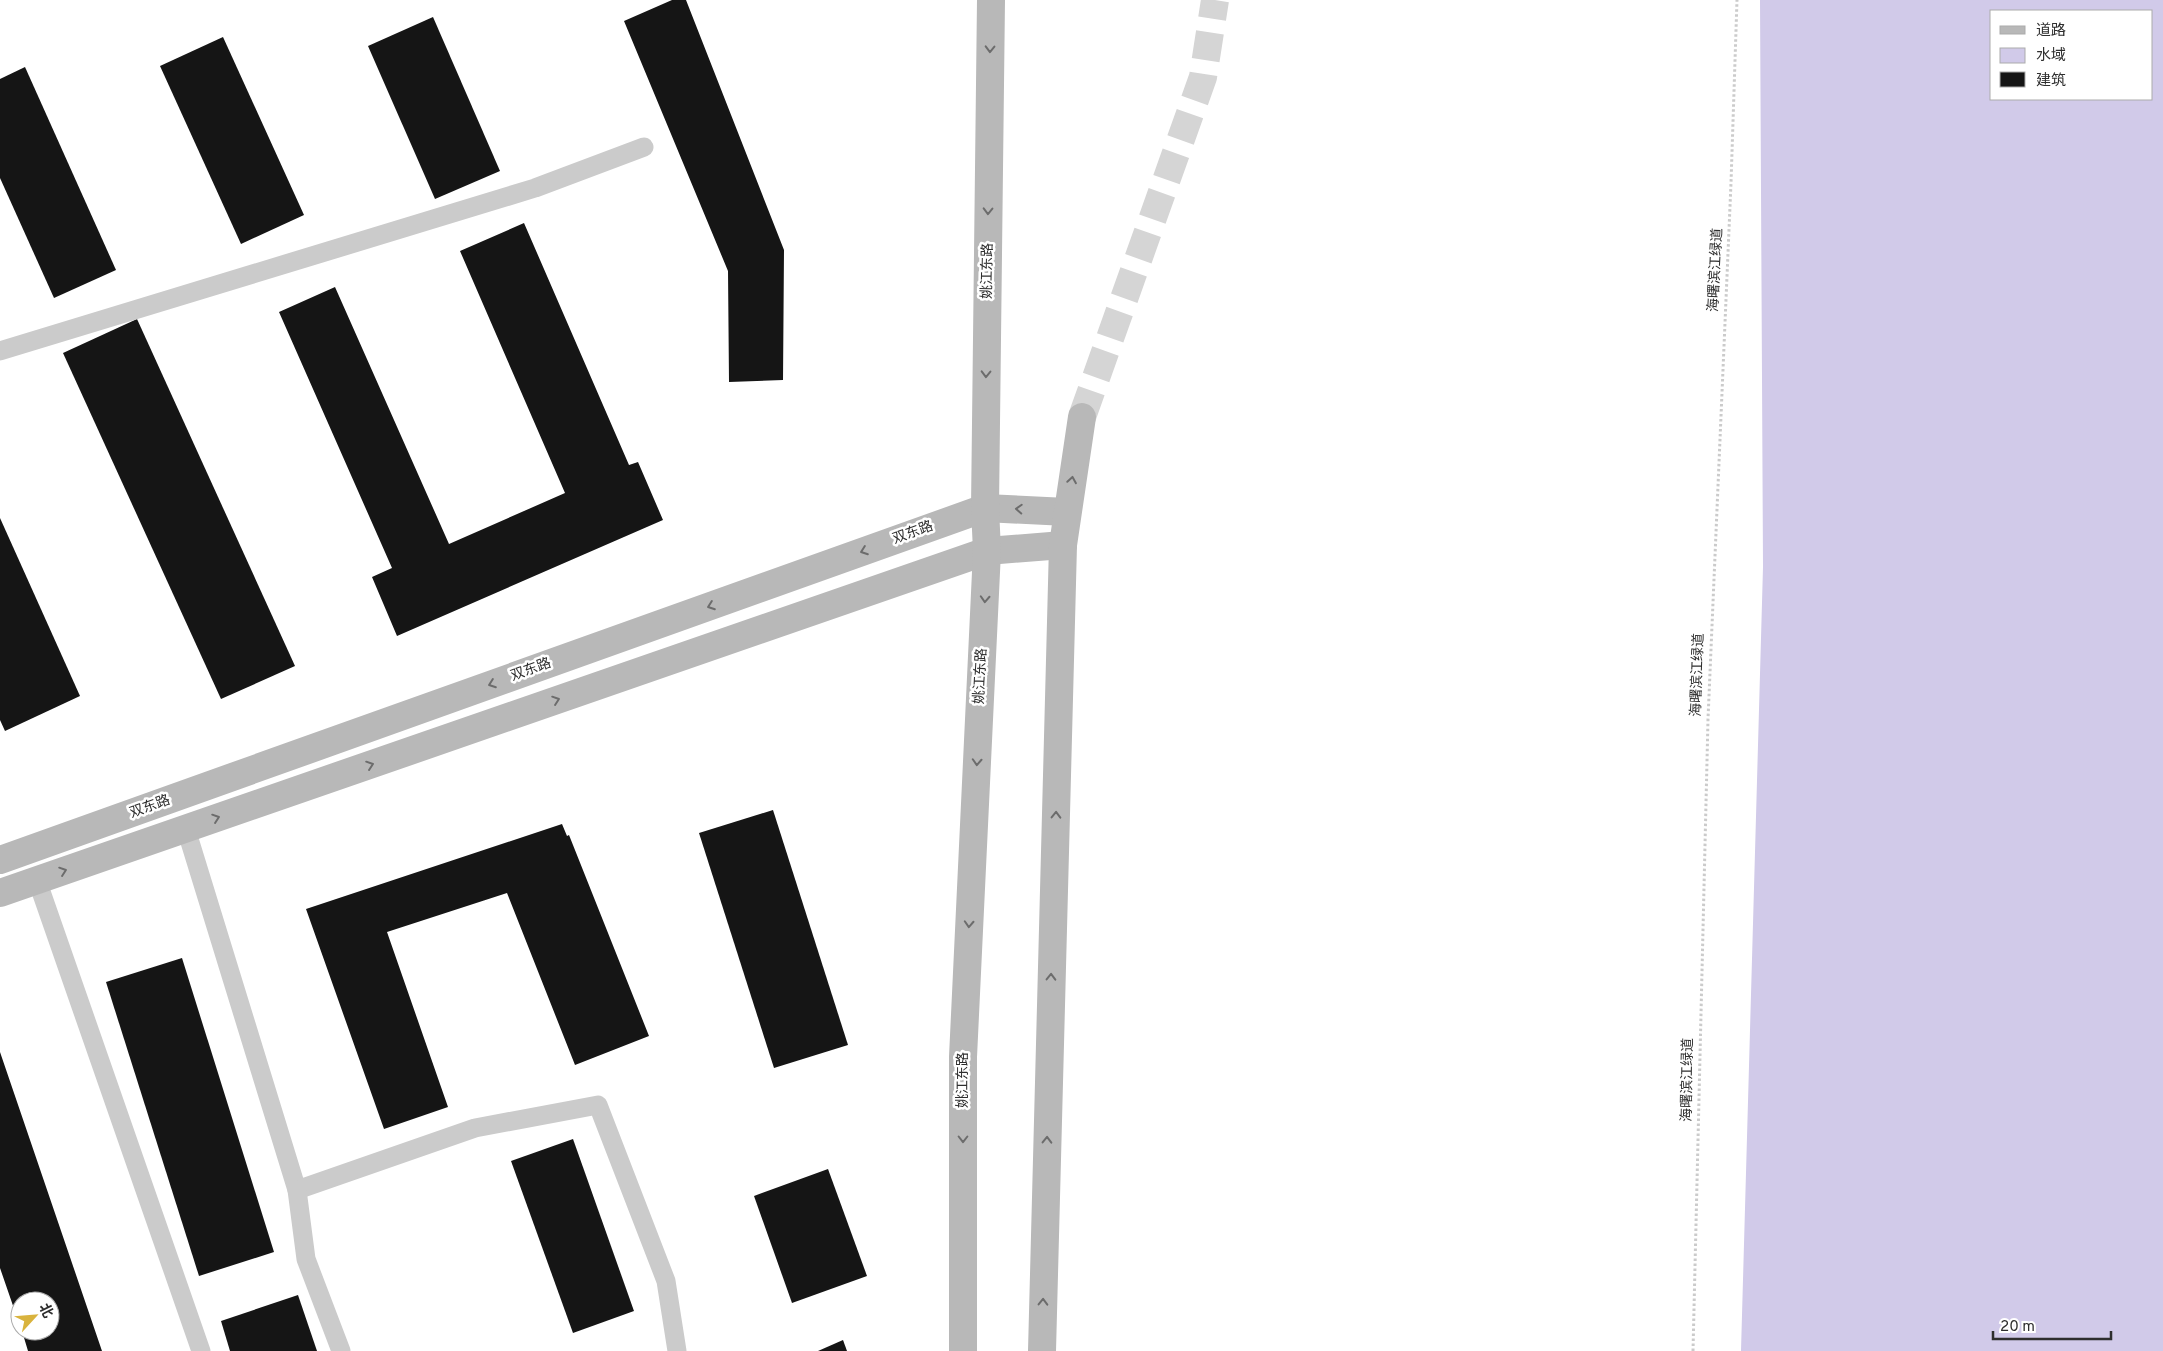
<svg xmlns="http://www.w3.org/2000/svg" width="2163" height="1351" font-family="Overpass,'Noto Sans SC',sans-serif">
<rect width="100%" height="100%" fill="#fff"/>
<!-- water -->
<path fill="#d1cae9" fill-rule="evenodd" d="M1760 0H2163V1351H1741L1763 567ZM1992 11H2152V99H1992Z"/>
<!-- building -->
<g fill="#151515">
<polygon points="672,0 686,0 784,250 783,380 729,382 728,271 624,21"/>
<polygon points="433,17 500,171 435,199 368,46"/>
<polygon points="223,37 304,215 241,244 160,66"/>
<polygon points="25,67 116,270 54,298 0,178 0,79"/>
<polygon points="524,223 629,465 638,462 663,520 397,636 372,577 392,568 279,312 335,287 449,544 565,493 460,251"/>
<polygon points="137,319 295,666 221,699 63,353"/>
<polygon points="0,518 80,696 5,731 0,720"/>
<polygon points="773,810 848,1045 774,1068 699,833"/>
<polygon points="562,824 567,836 569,835 649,1036 575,1065 507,893 387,932 448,1107 384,1129 306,909"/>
<polygon points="182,958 274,1252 199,1276 106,982"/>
<polygon points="0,1052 102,1351 28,1351 22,1331 50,1331 50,1301 20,1301 20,1326 0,1268"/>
<polygon points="573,1139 634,1311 573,1333 511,1161"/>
<polygon points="828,1169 867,1276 792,1303 754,1196"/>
<polygon points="298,1295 317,1351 230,1351 221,1321"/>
<polygon points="843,1340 847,1351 818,1351"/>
</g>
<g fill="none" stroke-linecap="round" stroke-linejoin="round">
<!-- secondary-tunnel -->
<polyline stroke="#d5d5d5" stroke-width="28" stroke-dasharray="28 14" stroke-linecap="butt" points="1082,417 1203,77 1215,0"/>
<!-- path -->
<polyline stroke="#cbcbcb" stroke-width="3" stroke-dasharray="2.5 2.5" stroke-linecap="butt" points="1693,1351 1708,719 1731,183 1737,0"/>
<!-- lane -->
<g stroke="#cbcbcb" stroke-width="19">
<polyline points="0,351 535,188 644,147"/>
<polyline points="186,829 297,1190 475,1128 598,1105 666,1281 677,1351"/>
<polyline points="37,880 201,1351"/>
<polyline points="297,1190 306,1259 341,1351"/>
</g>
<!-- secondary -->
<g stroke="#b8b8b8" stroke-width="28">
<polyline points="0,860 985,508 1067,512"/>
<polyline points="0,893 987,551 1063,545"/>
<polyline points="963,1351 963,1057 987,551 985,508 991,0"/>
<polyline points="1042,1351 1063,545 1082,417"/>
</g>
</g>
<!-- one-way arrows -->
<defs><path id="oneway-chevron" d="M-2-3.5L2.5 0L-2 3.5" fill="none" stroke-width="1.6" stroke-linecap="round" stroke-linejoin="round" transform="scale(1.25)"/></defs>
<g stroke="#6c6c6c">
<use href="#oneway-chevron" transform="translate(990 49) rotate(91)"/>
<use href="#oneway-chevron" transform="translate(988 211) rotate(91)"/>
<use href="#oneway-chevron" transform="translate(986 374) rotate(91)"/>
<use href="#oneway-chevron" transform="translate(1072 480) rotate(-81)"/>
<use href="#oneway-chevron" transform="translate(1019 509) rotate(-177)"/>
<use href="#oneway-chevron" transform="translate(864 551) rotate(160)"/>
<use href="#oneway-chevron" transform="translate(985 599) rotate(93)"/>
<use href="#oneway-chevron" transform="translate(711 606) rotate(160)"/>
<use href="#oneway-chevron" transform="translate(492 684) rotate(160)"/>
<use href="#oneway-chevron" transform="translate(556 700) rotate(-19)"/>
<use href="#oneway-chevron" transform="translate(977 762) rotate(93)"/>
<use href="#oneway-chevron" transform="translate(370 765) rotate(-19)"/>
<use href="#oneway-chevron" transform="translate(1056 815) rotate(-89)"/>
<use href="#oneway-chevron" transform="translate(216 818) rotate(-19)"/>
<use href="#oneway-chevron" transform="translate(63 871) rotate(-19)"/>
<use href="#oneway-chevron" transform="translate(969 924) rotate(93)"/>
<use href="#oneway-chevron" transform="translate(1051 977) rotate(-89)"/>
<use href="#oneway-chevron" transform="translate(963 1139) rotate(90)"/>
<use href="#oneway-chevron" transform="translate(1047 1140) rotate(-89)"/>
<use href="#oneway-chevron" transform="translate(1043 1302) rotate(-89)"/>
</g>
<g text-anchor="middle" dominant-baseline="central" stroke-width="5" stroke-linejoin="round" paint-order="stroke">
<!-- street labels -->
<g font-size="14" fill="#2e2e2e" stroke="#fff">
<text transform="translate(1716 270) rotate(-87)">海曙滨江绿道</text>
<text transform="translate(988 271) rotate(-89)">姚江东路</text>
<text transform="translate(913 533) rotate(-20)">双东路</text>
<text transform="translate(531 670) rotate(-20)">双东路</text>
<text transform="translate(1698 675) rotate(-88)">海曙滨江绿道</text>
<text transform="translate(981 676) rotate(-87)">姚江东路</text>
<text transform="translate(150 807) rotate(-20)">双东路</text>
<text transform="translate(963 1080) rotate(-90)">姚江东路</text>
<text transform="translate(1688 1080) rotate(-89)">海曙滨江绿道</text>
</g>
</g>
<!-- legend -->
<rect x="1990" y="10" width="162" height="90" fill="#ffffff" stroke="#ababab"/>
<rect x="2000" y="26" width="25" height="8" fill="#b8b8b8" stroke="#ababab"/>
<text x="2036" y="35" font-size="15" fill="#2e2e2e">道路</text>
<rect x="2000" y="48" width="25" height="15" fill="#d1cae9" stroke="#ababab"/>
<text x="2036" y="60" font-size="15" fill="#2e2e2e">水域</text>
<rect x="2000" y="72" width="25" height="15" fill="#151515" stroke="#ababab"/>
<text x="2036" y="85" font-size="15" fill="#2e2e2e">建筑</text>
<!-- north arrow -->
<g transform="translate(35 1316) rotate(64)"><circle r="24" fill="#ffffff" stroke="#ababab"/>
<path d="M0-4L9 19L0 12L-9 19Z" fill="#d9b33d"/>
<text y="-8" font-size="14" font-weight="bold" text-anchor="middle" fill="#2e2e2e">北</text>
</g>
<!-- scale -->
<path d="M1993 1331v8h118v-8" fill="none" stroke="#2e2e2e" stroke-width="2.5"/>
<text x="2000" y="1331" font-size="15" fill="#2e2e2e" stroke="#ffffff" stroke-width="4" paint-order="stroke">20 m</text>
</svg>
